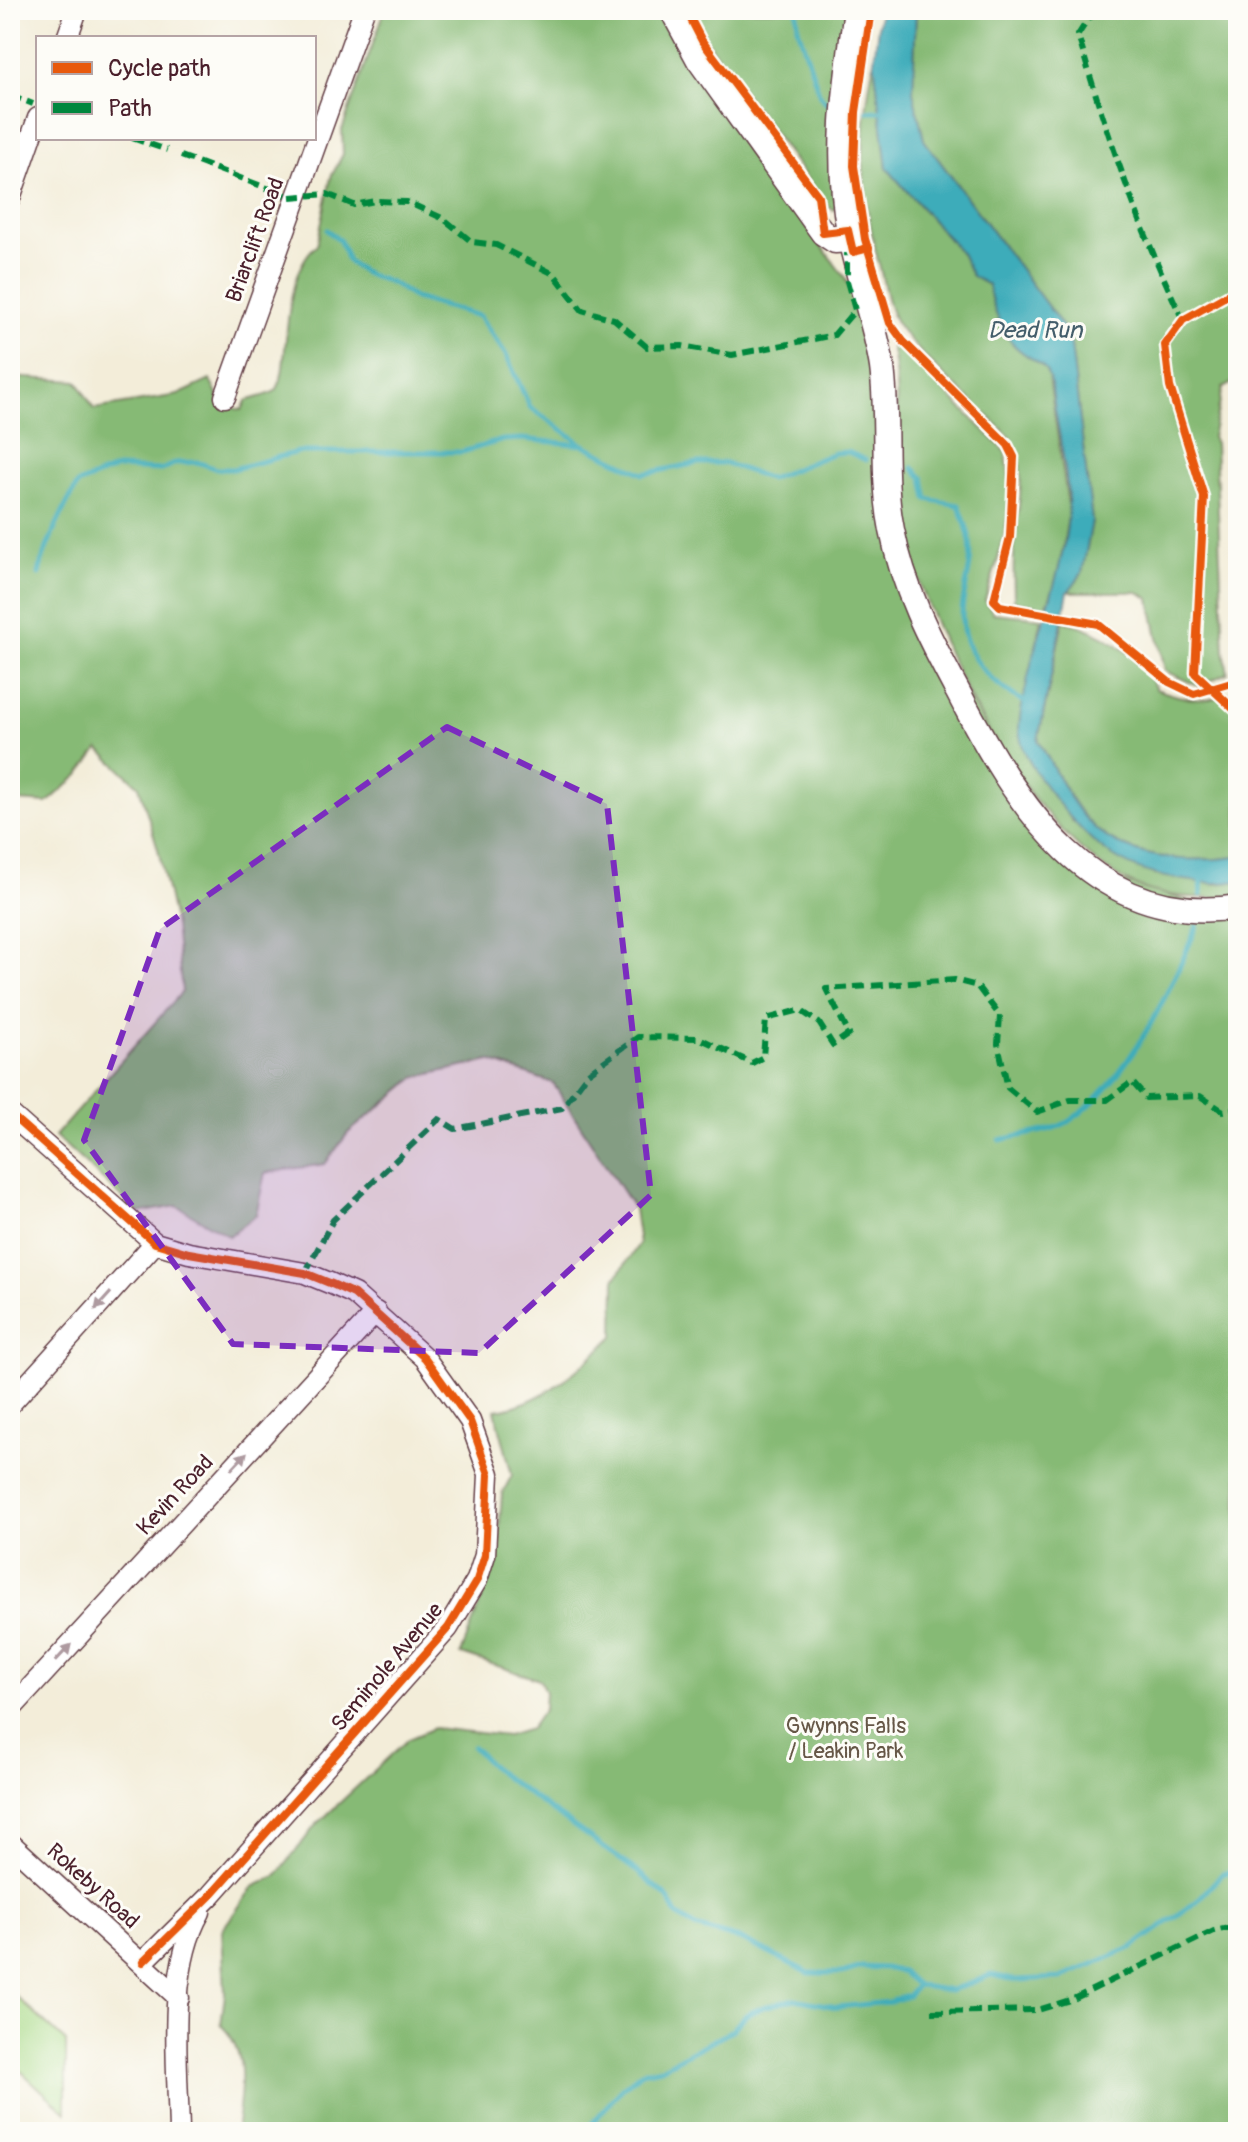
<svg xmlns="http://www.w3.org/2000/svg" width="1248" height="2142" font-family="Pangolin,sans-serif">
<rect width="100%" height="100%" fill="#fdfcf7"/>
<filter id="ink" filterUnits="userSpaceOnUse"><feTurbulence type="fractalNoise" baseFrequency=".0125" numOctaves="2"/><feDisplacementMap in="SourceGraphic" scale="16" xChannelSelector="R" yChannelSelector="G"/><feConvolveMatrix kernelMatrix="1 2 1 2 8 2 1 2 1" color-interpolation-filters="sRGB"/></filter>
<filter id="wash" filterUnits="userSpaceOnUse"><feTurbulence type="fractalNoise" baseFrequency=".006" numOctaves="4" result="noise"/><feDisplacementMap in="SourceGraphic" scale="32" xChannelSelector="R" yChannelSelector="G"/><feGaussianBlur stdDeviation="1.8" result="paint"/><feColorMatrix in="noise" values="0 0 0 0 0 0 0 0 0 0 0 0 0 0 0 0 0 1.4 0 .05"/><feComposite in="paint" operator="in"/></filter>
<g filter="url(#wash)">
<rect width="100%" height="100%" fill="#f3edd9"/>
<!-- green -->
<polygon fill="#a8da88" stroke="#797c5a" stroke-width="2" points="10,1991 66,2042 66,2113 10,2061"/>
<!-- forest -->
<g fill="#86ba74" stroke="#686c50" stroke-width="2">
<path d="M385 10H661L687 63 845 278 868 331 900 590 1076 869 1238 915V2132H236C240 2095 251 2054 221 2025L225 1994 222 1930 253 1887 277 1876 315 1826 408 1739 434 1728 507 1736 530 1729 544 1709 545 1692 540 1680 461 1654 497 1558 502 1494 512 1475 495 1410C542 1405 581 1368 614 1336L615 1279 639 1244 634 1209 553 1083 490 1061 416 1077 348 1133 325 1164 265 1173 256 1215 229 1236 177 1206 139 1213 55 1136 182 992 175 926 158 849 139 786 99 749 79 775 47 803 17 801 10 810V377L77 381 94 409 178 395 210 380 222 405 242 410 246 401C254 398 268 396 275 391 292 377 277 276 317 245L331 177 343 154 342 130Z"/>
<polygon points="691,10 850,10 839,207 833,210 827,206 703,36"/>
<polygon points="916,10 1238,10 1238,380 1223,388 1212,437 1215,443 1224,650 1228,673 1198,686 1165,671 1150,599 1138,592 1068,592 1082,573 1092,521 1071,345 1066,331 924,140 913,92"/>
<path d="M874 60 887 168 961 253 972 276 989 285C992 306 1004 340 1022 352 1032 359 1039 361 1048 371L1069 511 1058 578 1046 607 1014 601C1014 586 1013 572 1014 557 1014 516 1031 476 1011 438 979 406 922 360 898 325 888 311 885 288 881 272 859 190 858 143 874 60Z"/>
<path d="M889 336 1005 451C1018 500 1001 553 985 600L993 613 1042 618 1019 732 1072 821 1155 875 1217 884 1238 881V898C1205 898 1174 899 1142 888 1030 845 930 640 904 529 889 466 905 398 889 336Z"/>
<path d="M1063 621C1100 629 1139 654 1156 689 1186 700 1209 706 1238 689V857C1189 863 1122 861 1087 820 1067 797 1053 766 1038 740Z"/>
</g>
<!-- water -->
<path fill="#3dacba" stroke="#446672" stroke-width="2" d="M880 10H916L913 92 924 140 1066 331 1071 345 1092 521 1082 573 1068 592 1038 740C1053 766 1067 798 1087 820 1122 861 1189 863 1238 857V881C1217 885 1199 882 1178 879 1116 870 1088 841 1051 794 1038 777 1020 751 1019 729 1019 714 1023 701 1026 687 1037 628 1063 575 1068 516 1071 485 1056 423 1052 389 1046 362 1042 367 1022 352 1003 339 992 306 988 285L972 276 961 253 887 168 874 60Z"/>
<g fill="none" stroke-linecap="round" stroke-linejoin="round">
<!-- stream -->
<g stroke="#3dacba" stroke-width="5">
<polyline points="797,10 798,28 820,96 828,104"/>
<polyline points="867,111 883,111"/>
<polyline points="327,230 340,241 348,261 364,273 394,284 414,298 479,316 505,353 530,407 581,443"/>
<path d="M913 468 923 478 927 499 959 505C963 516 968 529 970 541 973 562 966 581 963 602 956 651 989 683 1028 704"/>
<path d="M39 574C43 550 65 506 78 484L117 468 161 470 176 463 197 462 217 469H233L298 452H462L503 440 522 439 584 445 643 474 698 463H725L770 479 834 453 848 452 866 460"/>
<polyline points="1201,895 1202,876"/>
<path d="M1000 1140C1021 1135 1054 1132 1071 1120 1129 1080 1171 989 1197 926"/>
<polyline points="473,1747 496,1771 638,1872 667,1897 677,1915 695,1927 743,1940 809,1973 842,1973 862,1967 885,1968 902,1972 917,1985 951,1991 991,1975 1016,1980 1061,1978 1133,1947 1196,1902 1222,1874 1238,1870"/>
<polyline points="585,2132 623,2087 641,2072 661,2068 732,2030 746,2015 763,2007 795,1999 837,2007 889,2002 908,1996 917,1985"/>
</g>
</g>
</g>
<g filter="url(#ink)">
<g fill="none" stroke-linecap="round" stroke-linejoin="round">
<!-- minor casing -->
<g stroke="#633e45" stroke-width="23">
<g id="minor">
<polyline points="67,38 77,10"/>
<polyline points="10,198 38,118"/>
<polyline points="225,397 364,10"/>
<polyline points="10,1114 155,1243 189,1253 305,1273 332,1284 354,1294 425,1358 470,1421 489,1474 485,1555 477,1580 448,1628 211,1895 143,1962"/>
<polyline points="10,1404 155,1243"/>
<polyline points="10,1710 376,1312"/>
<polyline points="10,1843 179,1998"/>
<path d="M179 2132C178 2065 166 1971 200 1912"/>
</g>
</g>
<!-- tertiary casing -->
<g stroke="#633e45" stroke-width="27">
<g id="tertiary">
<polyline points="672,10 699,60 823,233 835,241 850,240"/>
<path d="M856 10C845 88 835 154 849 232 857 278 875 321 882 367 889 422 881 477 892 530 903 588 930 640 958 692 1016 804 1092 929 1238 907"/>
</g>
</g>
<!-- minor -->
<use href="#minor" stroke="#fff" stroke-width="20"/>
<!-- tertiary -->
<use href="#tertiary" stroke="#fff" stroke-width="24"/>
<!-- quiet -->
<g stroke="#00873e" stroke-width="6" stroke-dasharray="12 6" stroke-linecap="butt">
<path d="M1094 10 1078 35C1106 133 1139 228 1183 320"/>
<polyline points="10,95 33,104"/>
<polyline points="132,138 167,150"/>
<polyline points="181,156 286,195"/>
<polyline points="291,197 327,194 354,205 375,201 407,202 444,219 472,242 496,245 554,274 582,310 614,319 647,347 682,346 732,355 834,335 855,310 847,281 847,253"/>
<polyline points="305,1273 333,1220 439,1119 455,1129 562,1108 588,1073 638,1037 699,1038 752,1063 763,1057 766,1019 800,1010 819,1023 833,1045 849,1034 826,989 955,980 977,986 1000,1016 998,1044 1008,1088 1037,1112 1070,1100 1107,1100 1132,1082 1146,1098 1200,1096 1223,1111 1238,1108"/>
<polyline points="932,2012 1038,2010 1073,1999 1214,1931 1238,1926"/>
</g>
<!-- cycleway casing -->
<g stroke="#fdfcf7" stroke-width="13">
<g id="cycleway">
<polyline points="686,10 702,41 818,196 823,233 848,230 853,252 869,248"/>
<polyline points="871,10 856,112 854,166 865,239 890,323 903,341 1008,445 1014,457 1010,537 994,600 1000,606 1098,624 1169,682 1194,694 1238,681"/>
<polyline points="1238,289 1183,320 1165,345 1170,387 1204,497 1195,673 1238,713"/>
<polyline points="10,1114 155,1243 189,1253 305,1273 332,1284 354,1294 425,1358 470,1421 489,1474 485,1555 477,1580 448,1628 211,1895 143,1962"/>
</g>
</g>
<!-- cycleway -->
<use href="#cycleway" stroke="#e8590c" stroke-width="8"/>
</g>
<!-- one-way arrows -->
<defs><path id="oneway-solid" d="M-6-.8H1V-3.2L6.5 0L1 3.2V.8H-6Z" transform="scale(2)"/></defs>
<g fill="#ae9aa0">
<use href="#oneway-solid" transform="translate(103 1301) rotate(132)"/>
<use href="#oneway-solid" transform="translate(239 1461) rotate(-47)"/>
<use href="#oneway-solid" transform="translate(63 1653) rotate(-47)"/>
</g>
</g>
<!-- marked area -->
<path fill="#7b2cbf" fill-opacity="0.2" stroke="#7b2cbf" stroke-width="6" stroke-dasharray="16 10" stroke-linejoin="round" d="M447 727 607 804 651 1195 479 1353 233 1344 84 1140 160 929Z"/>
<g text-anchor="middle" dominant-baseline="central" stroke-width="6" stroke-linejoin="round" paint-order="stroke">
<!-- street labels -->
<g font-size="22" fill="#4a1f2b" stroke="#fdfcf7">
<text transform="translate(255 240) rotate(-70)">Briarclift Road</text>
<text transform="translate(175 1495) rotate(-47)">Kevin Road</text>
<text transform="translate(387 1667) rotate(-50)">Seminole Avenue</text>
<text transform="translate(93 1886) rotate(42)">Rokeby Road</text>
</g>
<!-- park labels -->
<g font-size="22" fill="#665747" stroke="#fdfcf7">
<text x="846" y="1726">Gwynns Falls<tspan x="846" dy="25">/ Leakin Park</tspan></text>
</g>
<!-- water labels -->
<g font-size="24" font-style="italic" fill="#445e6b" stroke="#fdfcf7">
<text x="1035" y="330">Dead Run</text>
</g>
</g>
<!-- margin -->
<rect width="1248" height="2142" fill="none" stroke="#fdfcf7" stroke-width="40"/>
<!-- legend -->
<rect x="36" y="36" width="280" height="104" fill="#fdfcf7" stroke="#b5a4a5" stroke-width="2"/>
<rect x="52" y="62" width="40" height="12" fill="#e8590c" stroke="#b5a4a5" stroke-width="2"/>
<text x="108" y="76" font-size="24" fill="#4a1f2b">Cycle path</text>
<rect x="52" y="102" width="40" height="12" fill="#00873e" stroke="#b5a4a5" stroke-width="2"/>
<text x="108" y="116" font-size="24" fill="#4a1f2b">Path</text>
</svg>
